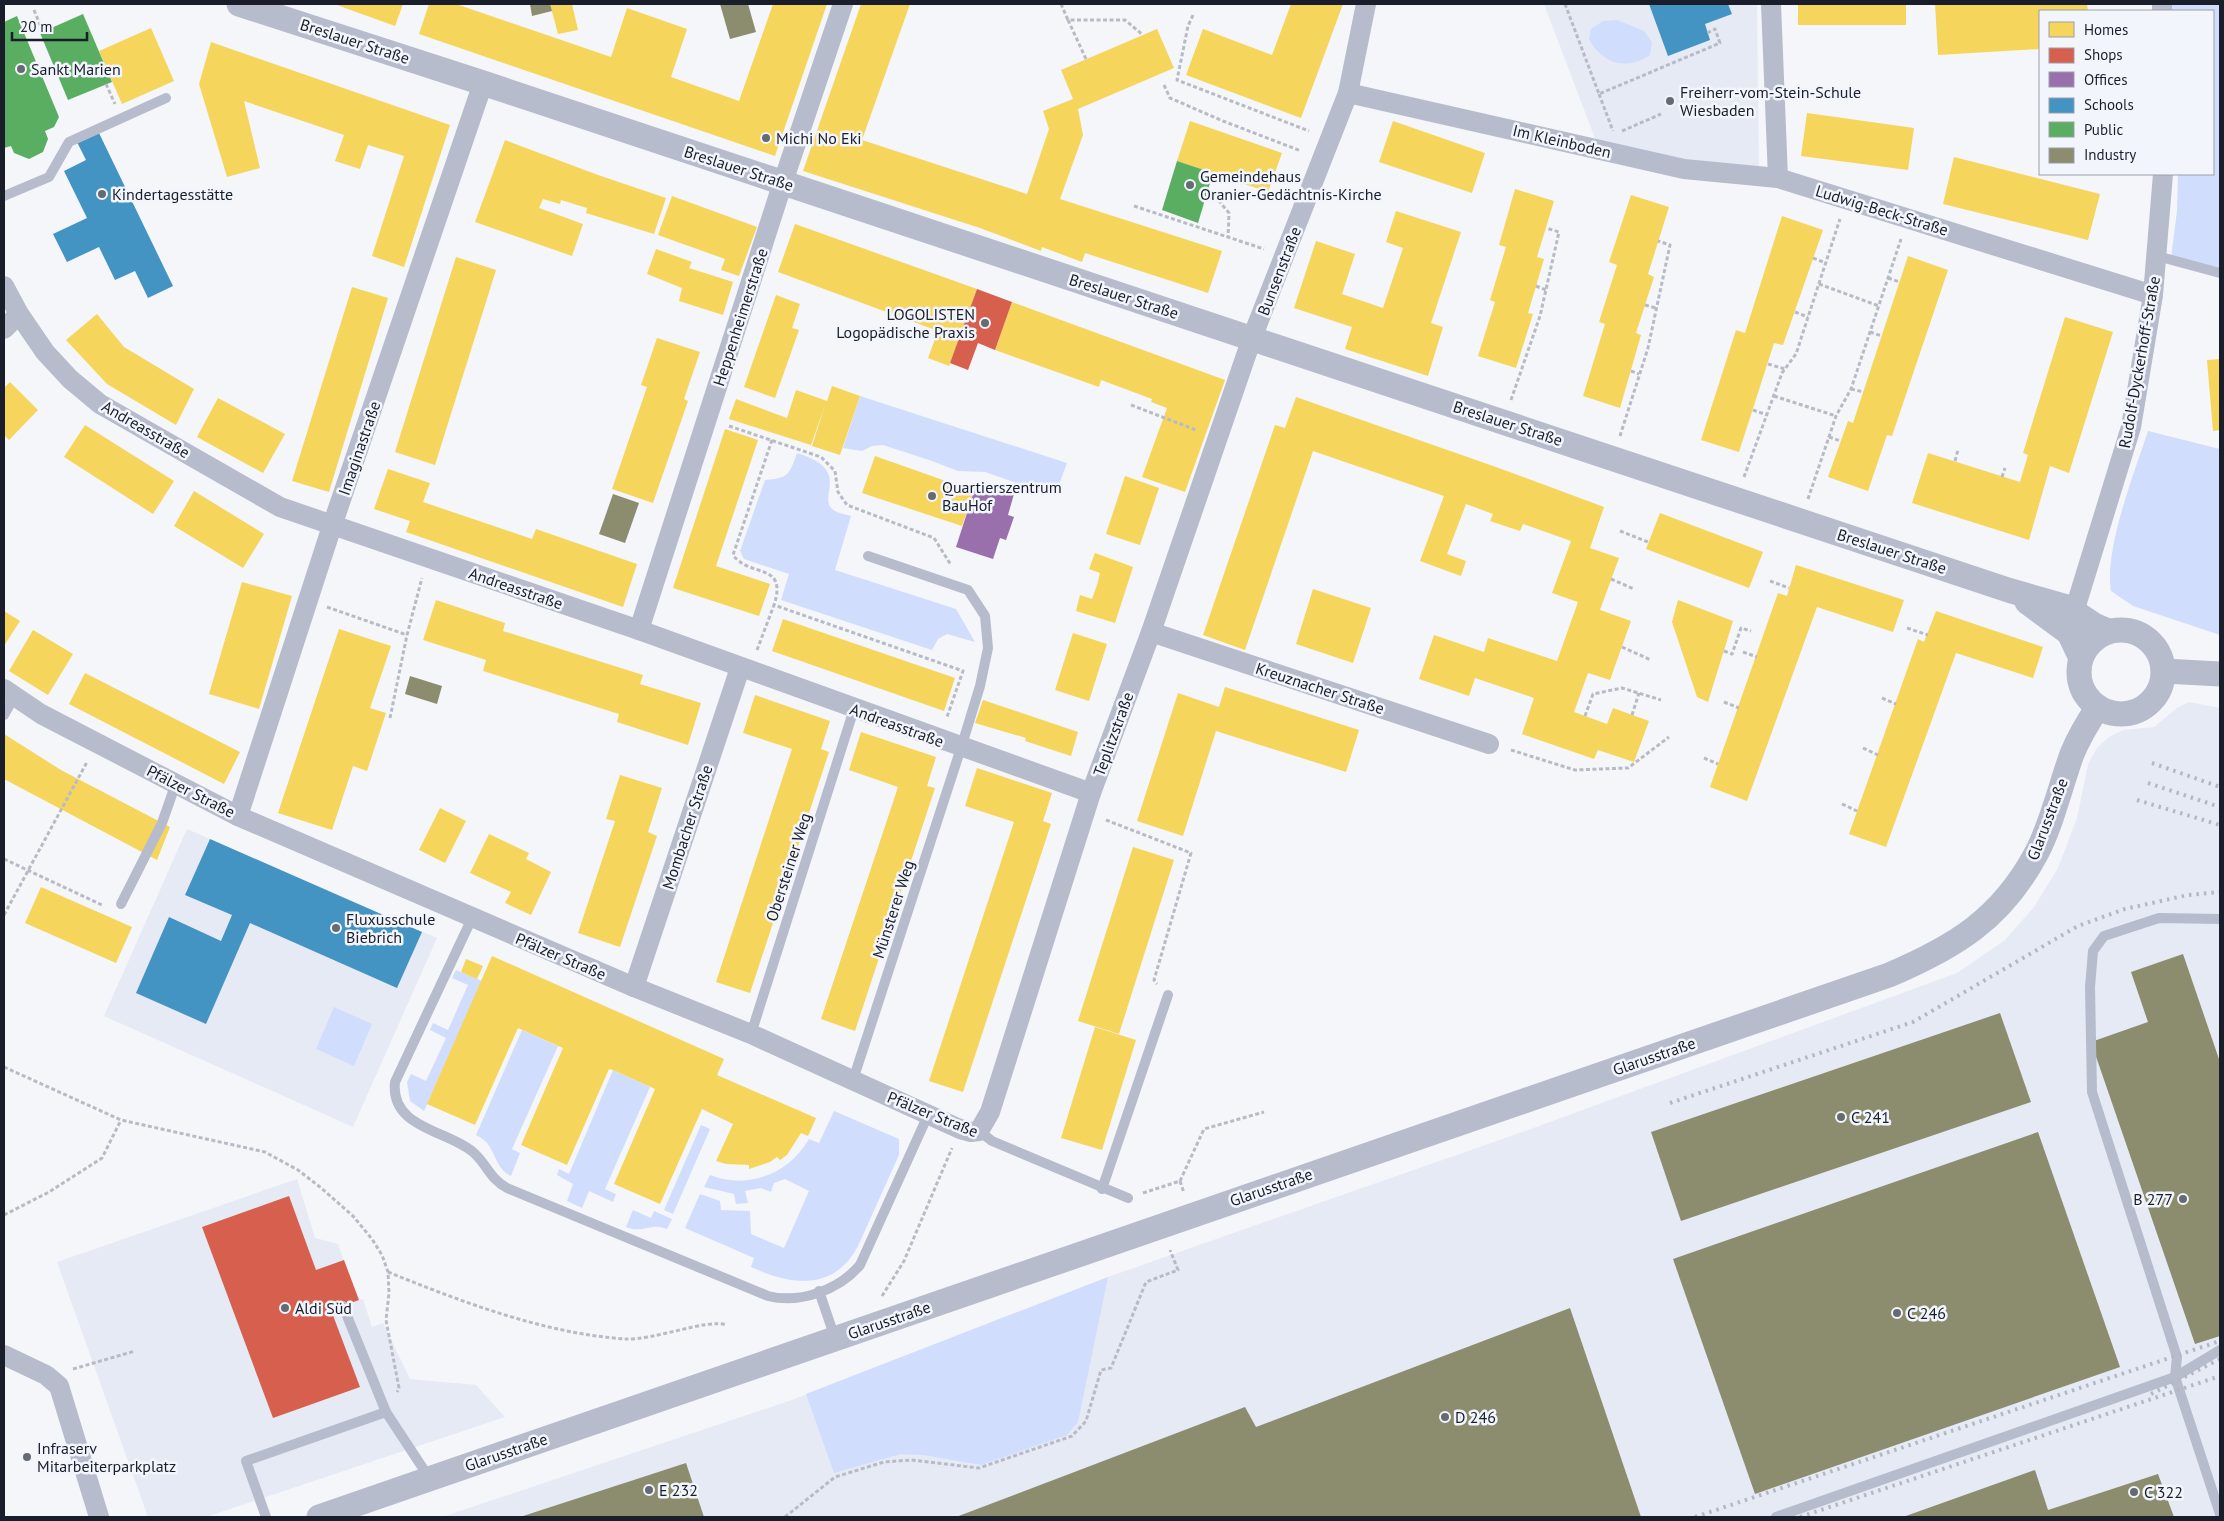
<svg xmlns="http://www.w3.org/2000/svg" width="2224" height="1521" font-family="'PT Sans',sans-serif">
<rect width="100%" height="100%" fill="#f4f6fa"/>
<!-- built -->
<g fill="#e5eaf5">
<polygon points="1544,4 1757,4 1759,171 1684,164 1596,141"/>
<polygon points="2189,702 2220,708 2220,1517 442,1517 789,1401 1108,1277 1528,1130 1957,973 2005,940 2034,907 2058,868 2077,818 2088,764 2097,748 2109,737 2123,730 2154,727 2177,708"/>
<polygon points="187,829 437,938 353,1127 104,1016"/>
<polygon points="297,1179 315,1238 338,1244 358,1300 363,1299 372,1327 383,1323 410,1379 476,1385 505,1417 206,1517 148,1517 57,1262"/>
</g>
<!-- green -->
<g fill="#d1ddfc">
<polygon points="2167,4 2220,4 2220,269 2171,258 2177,211 2178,174 2213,174 2213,11 2168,11"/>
<path d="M1617 20 1644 31 1652 42 1650 55C1627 71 1602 64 1589 39L1591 29 1603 21Z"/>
<polygon points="860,396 1067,463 1056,493 1045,493 985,472 958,471 932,461 883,445 872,446 862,451 843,448"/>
<path d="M2148 431 2220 449V635L2133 606 2111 591C2104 549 2134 474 2148 431Z"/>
<path d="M797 453C852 470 818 494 832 509 836 513 845 514 851 516L835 570 956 609 975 642 947 634 938 639 932 650 781 600 789 574 744 559 740 551 765 480C789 478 789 475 797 453Z"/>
<polygon points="456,970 482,981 424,1111 410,1101 407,1082 411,1074 426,1081 446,1038 430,1030 433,1023 448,1030 468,985 452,978"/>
<polygon points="334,1007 372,1024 354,1066 316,1049"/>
<path d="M522 1030 558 1046 512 1149 520 1153 511 1176C491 1166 498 1145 476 1135Z"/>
<polygon points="613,1070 650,1087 605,1189 616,1194 613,1202 589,1191 582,1208 567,1201 573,1184 557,1175 559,1169 569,1174"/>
<path d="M834 1111 899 1139V1155L858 1246C834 1292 790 1285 751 1267L754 1258 685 1228 700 1194 720 1201 721 1210 750 1211 751 1234 784 1248 809 1191 785 1179 774 1183 771 1192 761 1188 745 1191 748 1203 736 1204 734 1194 704 1187 710 1175C748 1190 789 1174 809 1139L819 1143Z"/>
<polygon points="701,1125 710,1129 673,1214 664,1210"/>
<path d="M633 1210 651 1218 654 1211 672 1219 667 1229C651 1222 643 1234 626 1227Z"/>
<polygon points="1108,1277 1078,1422 1067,1435 981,1465 923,1455 901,1454 834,1473 806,1394"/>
</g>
<!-- homes -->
<g fill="#f6d55c">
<polygon points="334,4 403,4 395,26"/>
<polygon points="429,4 456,4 611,57 627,8 687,29 671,77 739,101 773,4 827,4 775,156 419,34"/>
<polygon points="550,4 572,4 578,30 558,34"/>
<polygon points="861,4 910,4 862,140 1027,194 1049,129 1043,111 1073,99 1061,70 1157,29 1174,68 1078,109 1083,135 1060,199 1222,251 1208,293 1085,253 1082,262 1042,247 1041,251 980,228 803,171"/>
<polygon points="1291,4 1343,4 1301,118 1186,75 1203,29 1272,55"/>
<rect x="1798" y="4" width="108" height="21"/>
<polygon points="1935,4 2087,4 2088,11 2040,11 2040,49 1938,55"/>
<polygon points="151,28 174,81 122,104 99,51"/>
<polygon points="211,42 450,125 404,267 372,256 404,156 368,145 360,169 335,161 344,135 244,101 260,168 227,177 199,84"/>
<polygon points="1807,113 1914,128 1908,170 1801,156"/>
<polygon points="1190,121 1282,153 1268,192 1177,161"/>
<polygon points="1393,121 1485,153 1472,193 1379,162"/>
<polygon points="505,140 598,175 666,198 654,234 586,213 587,208 561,200 560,204 543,199 539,208 583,224 572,256 475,222"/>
<polygon points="1954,157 2100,194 2088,240 1943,204"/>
<polygon points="1515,189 1554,201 1537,257 1544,259 1528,313 1533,314 1516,368 1478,356 1495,302 1490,300 1506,247 1499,245"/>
<polygon points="1631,195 1669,207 1648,274 1654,277 1636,333 1641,335 1620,408 1583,396 1605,324 1599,322 1617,265 1609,262"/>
<polygon points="672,196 757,227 739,276 721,270 725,259 658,235"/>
<polygon points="1396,211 1461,232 1431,323 1443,327 1428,376 1345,349 1352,327 1294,308 1316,241 1355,254 1342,294 1383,308 1403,248 1386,242"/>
<polygon points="1782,216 1823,230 1783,345 1774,343 1739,452 1701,440 1736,330 1745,333"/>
<polygon points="795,224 977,289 949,366 928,358 938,331 778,272"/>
<polygon points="656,249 692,262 689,268 733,282 723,315 679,301 682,288 647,274"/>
<polygon points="1908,256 1948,270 1892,436 1887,435 1868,491 1828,477 1848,421 1853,423"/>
<polygon points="456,257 496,270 435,465 395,452"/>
<polygon points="352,287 388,298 329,492 292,481"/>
<polygon points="776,295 800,304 792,328 799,330 775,398 744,387"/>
<polygon points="1012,302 1225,380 1185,492 1142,477 1167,408 1151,402 1152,399 1101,380 1099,387 995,350"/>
<polygon points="97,314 124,347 194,389 176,425 107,384 66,340"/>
<polygon points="2065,317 2113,332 2069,473 2050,466 2029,540 1912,503 1928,453 2020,482 2028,455 2023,453"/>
<polygon points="657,338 700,352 684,399 688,401 653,503 612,489 647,387 641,385"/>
<polygon points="2220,359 2220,430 2213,431 2207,360"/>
<polygon points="10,382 38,410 9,440 4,435 4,388"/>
<polygon points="832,386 860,396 840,455 812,446 825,405 811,445 729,419 736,399 787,418 796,390 827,401"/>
<polygon points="1296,397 1496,467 1604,507 1590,548 1619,558 1600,610 1631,621 1610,680 1588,673 1574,712 1607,724 1613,708 1649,721 1634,762 1598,750 1594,759 1522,734 1534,698 1475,678 1469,696 1419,679 1434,635 1484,652 1488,638 1557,661 1578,602 1552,593 1571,541 1523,524 1520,531 1490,521 1493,514 1466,504 1447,554 1466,561 1461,576 1420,561 1444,496 1313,451 1245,650 1203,635 1275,425 1285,428"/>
<polygon points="218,398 285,434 263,473 197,437"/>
<polygon points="85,425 174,481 153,514 64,457"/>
<polygon points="725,429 758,440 716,566 770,584 759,616 673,588"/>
<polygon points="875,456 974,491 962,526 862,493"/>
<polygon points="388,469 430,483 423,502 532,539 536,529 637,564 623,607 406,532 410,521 374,509"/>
<polygon points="1125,476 1159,488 1140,545 1106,534"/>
<polygon points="194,491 264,534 243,568 174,526"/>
<polygon points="1660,513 1763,552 1749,588 1646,549"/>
<polygon points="1095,553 1133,567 1115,623 1076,611 1080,595 1092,599 1097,585 1100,573 1089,569"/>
<polygon points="1796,565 1904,600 1893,632 1817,607 1747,801 1710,787 1778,593 1787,596"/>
<polygon points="242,582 292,596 259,709 209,694"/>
<polygon points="1313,589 1371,608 1353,663 1296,644"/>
<polygon points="436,600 505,623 503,631 643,675 640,684 701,703 688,745 617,722 619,714 483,671 486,660 423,640"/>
<polygon points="1678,600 1733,621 1708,702 1697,697 1672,622"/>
<polygon points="4,611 20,621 4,646"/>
<polygon points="1936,611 2043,647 2033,678 1956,653 1886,847 1849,834 1918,639 1924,642"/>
<polygon points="783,619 955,678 944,711 772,651"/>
<polygon points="339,629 391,646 370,708 386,713 367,771 353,766 332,830 278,813"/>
<polygon points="33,630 73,654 48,695 9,671"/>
<polygon points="1073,633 1107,644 1089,701 1055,690"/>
<polygon points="85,673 240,752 224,784 69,704"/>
<polygon points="1225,687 1359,730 1346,772 1216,731 1183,836 1137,821 1178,693 1219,707"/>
<polygon points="755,695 830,721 821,749 829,752 750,993 716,982 792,749 743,733"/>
<polygon points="983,700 1078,732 1071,756 1025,741 1026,738 975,723"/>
<polygon points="861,732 936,757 927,786 935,788 855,1031 821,1019 898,787 849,770"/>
<polygon points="4,734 61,770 170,827 157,860 4,779"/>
<polygon points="977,768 1052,793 1043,821 1051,824 963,1092 929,1081 1014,822 965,806"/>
<polygon points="620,775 662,788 648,832 657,836 620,947 578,933 615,821 606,819"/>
<polygon points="440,808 466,821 445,863 419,850"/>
<polygon points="489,834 529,853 526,859 551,872 531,915 505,903 511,892 470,873"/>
<polygon points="1133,847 1174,860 1119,1034 1078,1021"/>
<polygon points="41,887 132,927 116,963 25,923"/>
<polygon points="492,956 724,1059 717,1075 816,1118 808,1136 801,1133 787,1155 780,1160 777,1157 770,1162 749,1169 749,1165 726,1164 716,1161 733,1124 702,1109 660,1204 614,1184 655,1089 613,1070 609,1069 567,1165 521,1145 563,1048 518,1028 475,1125 427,1104"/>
<polygon points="466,959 483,966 477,979 461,972"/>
<polygon points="1095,1027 1136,1040 1102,1150 1061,1138"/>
</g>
<!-- shops -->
<g fill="#d6604d">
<polygon points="977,289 1012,302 995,350 978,343 968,370 950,363"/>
<polygon points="289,1196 316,1270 344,1260 359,1300 331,1310 360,1387 273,1418 202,1227"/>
</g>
<!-- offices -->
<polygon fill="#9970ab" points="977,482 1014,494 1008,515 1014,517 1006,540 1000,538 993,559 956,547"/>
<!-- schools -->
<g fill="#4393c3">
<polygon points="1649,4 1728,4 1732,14 1705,24 1710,40 1668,56"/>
<polygon points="98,131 173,286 148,298 135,271 115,280 99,247 67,262 53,234 87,218 64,171 86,160 77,142"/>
<polygon points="210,839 422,932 397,988 250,923 206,1024 136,993 169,917 221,941 232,915 185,895"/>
</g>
<!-- public -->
<g fill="#5aae61">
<polygon points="83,14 112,82 68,100 40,33"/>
<polygon points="17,16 59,117 54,127 45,131 48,139 43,152 29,159 14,153 11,146 4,148 4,22"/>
<polygon points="1177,161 1213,173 1198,223 1162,210"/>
</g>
<!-- industry -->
<g fill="#8c8c6e">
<polygon points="530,4 550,4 552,11 532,16"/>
<polygon points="720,4 748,4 756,32 730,39"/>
<polygon points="613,494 639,503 625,543 599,534"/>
<polygon points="410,676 442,686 437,704 405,694"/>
<polygon points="2183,954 2220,1062 2220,1336 2195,1344 2091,1042 2148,1022 2131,972"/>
<polygon points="2000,1013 2031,1102 1681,1221 1651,1132"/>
<polygon points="2038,1132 2120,1367 1755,1494 1673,1259"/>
<polygon points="1570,1308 1641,1517 956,1517 1245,1407 1256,1427"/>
<polygon points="686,1463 704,1517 520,1517"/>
<polygon points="2035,1470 2048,1510 2158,1474 2174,1517 1903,1517"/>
</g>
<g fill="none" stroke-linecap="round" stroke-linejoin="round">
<!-- path -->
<g stroke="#b8bbc5" stroke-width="3" stroke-dasharray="4 2.5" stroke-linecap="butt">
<polyline points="1061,4 1068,20"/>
<polyline points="1565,4 1599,94 1720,43 1715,29 1707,33"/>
<polyline points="34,10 43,32"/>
<polyline points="1193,15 1188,26 1177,80 1309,131"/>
<polyline points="1086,59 1068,20 1125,20 1143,35"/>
<polyline points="106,84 115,104"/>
<polyline points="1164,85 1170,98 1223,121 1301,151"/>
<polyline points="1599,94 1613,131"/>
<polyline points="1622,131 1661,114"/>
<polyline points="1206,196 1219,201 1229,213 1228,238"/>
<polyline points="1134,206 1264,249"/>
<polyline points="1813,258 1826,263"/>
<polyline points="1888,278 1900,282"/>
<polyline points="1819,284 1879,306"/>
<polyline points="1536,286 1546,290"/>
<polyline points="1645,305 1656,308"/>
<polyline points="1795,312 1808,317"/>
<polyline points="1870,332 1882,336"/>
<polyline points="1768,364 1785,369"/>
<polyline points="1631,371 1639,374"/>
<polyline points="1851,389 1864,392"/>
<polyline points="1774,396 1836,416"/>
<polyline points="1511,400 1540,316 1559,232 1546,228"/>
<polyline points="1131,405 1196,430"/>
<polyline points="1753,410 1767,415"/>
<polyline points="729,426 821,457 835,471 838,492 847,505 934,538 951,565"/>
<polyline points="1620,436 1648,348 1670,245 1658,241"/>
<polyline points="1829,437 1841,441"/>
<path d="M772 440 733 555C750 578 788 562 774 605"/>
<polyline points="1955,461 1958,450"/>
<polyline points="1744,477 1782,373 1796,354 1840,219"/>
<polyline points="2002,477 2005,468"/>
<polyline points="1808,499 1836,416 1851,389 1901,239"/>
<polyline points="1620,531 1648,542"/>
<polyline points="1611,579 1634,589"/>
<polyline points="1770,581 1789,588"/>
<polyline points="327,607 407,635"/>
<polyline points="1907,628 1928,635"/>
<polyline points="1622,647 1651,660"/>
<polyline points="757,650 774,605 963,671 947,717"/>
<polyline points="1724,651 1732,654 1741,628 1751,631"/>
<polyline points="1743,652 1757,657"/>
<polyline points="1882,698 1896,704"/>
<polyline points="1724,702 1739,708"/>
<polyline points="1632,715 1639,693"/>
<polyline points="1585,716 1593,694 1622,688 1661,700"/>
<polyline points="390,718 407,635 422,578"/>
<polyline points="1863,748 1878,755"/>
<polyline points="1511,750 1575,770 1628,768 1669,737"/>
<polyline points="1704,758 1718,764"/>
<polyline points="1842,804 1857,811"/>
<polyline points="1106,820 1191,853 1154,980 1157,984"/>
<polyline points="4,859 104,906"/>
<polyline points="4,915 87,762"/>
<polyline points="4,1067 121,1120 265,1152 298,1170 320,1187 353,1216 372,1239 382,1255 388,1272 389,1293 386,1320 399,1388 397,1392"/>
<polyline points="1180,1181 1204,1129 1264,1112"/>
<polyline points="1143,1193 1180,1181 1184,1193"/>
<polyline points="4,1215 49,1192 102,1158 121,1120"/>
<path d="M388 1272C462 1302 546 1334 626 1339 651 1341 709 1318 726 1325"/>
<polyline points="882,1296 904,1261 952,1148"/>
<polyline points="73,1369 135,1351"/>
<polyline points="785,1517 835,1477 884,1462 911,1460 979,1468 1072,1436 1086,1421 1101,1370 1111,1368 1146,1282 1178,1270 1170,1250"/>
</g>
<!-- service -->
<g stroke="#b7bccc" stroke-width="10">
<polyline points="4,196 49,177 69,142 166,98"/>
<polyline points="2157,256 2220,273"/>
<polyline points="4,715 14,697"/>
<polyline points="121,904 162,823 176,783"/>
<path d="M472 918 395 1082C390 1128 447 1130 473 1152 487 1164 489 1178 507 1188L768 1296C800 1304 839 1290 860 1265L928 1115"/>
<polyline points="2220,919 2159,918 2104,936 2093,951 2090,987 2092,1092 2177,1357 2175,1377 2220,1350"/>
<polyline points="751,1034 854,709"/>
<polyline points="853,1080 961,748 980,686 988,648 985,616 968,590 868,556"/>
<polyline points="979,1131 992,1141 1128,1198"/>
<polyline points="1102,1189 1168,995"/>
<polyline points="819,1291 835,1338"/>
<polyline points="343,1306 386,1412"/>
<polyline points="266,1517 246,1461 386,1412 430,1479"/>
<polyline points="1776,1517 2175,1377 2220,1514"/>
</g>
<!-- minor -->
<g stroke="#b7bccc" stroke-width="20">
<polyline points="1771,4 1778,178"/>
<polyline points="2162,4 2162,11"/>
<polyline points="1348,93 1684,169 1778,178 2153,295"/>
<polyline points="4,286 19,314 45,352 70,379 100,404 280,507 639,630 1091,793"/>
<polyline points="4,329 19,314"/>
<polyline points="2070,625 2131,427 2153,295 2163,174"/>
<polyline points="639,630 783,182 843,4"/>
<polyline points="1151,632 1489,744"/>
<polyline points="4,689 41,714 238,816 634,987 751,1034 960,1129 971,1132 979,1131 990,1112 1091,793 1151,632 1252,338 1348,93 1366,4"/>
<polyline points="238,816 332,526 483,83"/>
<polyline points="634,987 740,668"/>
<polyline points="4,1355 46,1375 59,1386 99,1517"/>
</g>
<!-- tertiary -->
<g stroke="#b7bccc" stroke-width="25">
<polyline points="239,4 483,83 2008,590 2067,607 2094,625 2108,631"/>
<polyline points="2027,602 2069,633 2081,658"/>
<circle cx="2121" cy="672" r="42"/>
<polyline points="2164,671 2220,674"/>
<path d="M319 1517 1889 975C1955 947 2001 919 2036 854 2052 824 2060 787 2072 754 2079 737 2088 722 2098 707"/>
</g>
<!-- rail -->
<g stroke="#b4b8c2" stroke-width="4" stroke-dasharray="2.5 5" stroke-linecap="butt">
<polyline points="2152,763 2220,787"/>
<polyline points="2148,783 2220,807"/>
<polyline points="2137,800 2220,825"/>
<polyline points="1670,1103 1913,1022 2078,926 2125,909 2188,895 2220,892"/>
<polyline points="2151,1394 2220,1359"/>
<polyline points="1695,1517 2220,1341"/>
<polyline points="1800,1517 2220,1376"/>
</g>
</g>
<!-- markers -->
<g fill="#666a73" stroke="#f2f5fc" stroke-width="2">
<circle cx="21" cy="69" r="5"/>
<circle cx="1670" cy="101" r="5"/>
<circle cx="766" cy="138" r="5"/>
<circle cx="1190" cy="185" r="5"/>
<circle cx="102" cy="194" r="5"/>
<circle cx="985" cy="323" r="5"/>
<circle cx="932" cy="496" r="5"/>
<circle cx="336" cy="928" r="5"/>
<circle cx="1841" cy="1117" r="5"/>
<circle cx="2183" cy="1199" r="5"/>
<circle cx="285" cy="1308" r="5"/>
<circle cx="1897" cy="1313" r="5"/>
<circle cx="1445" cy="1417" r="5"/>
<circle cx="27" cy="1457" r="5"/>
<circle cx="649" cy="1490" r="5"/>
<circle cx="2134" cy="1492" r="5"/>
</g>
<g text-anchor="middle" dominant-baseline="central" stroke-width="5" stroke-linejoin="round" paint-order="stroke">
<!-- street labels -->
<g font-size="16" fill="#191e2a" stroke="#f2f5fc">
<text transform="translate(355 41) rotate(18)">Breslauer Straße</text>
<text transform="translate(1562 141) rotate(13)">Im Kleinboden</text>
<text transform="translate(739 168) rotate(18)">Breslauer Straße</text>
<text transform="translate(1882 210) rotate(17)">Ludwig-Beck-Straße</text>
<text transform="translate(1279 271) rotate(-69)">Bunsenstraße</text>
<text transform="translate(1124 296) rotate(18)">Breslauer Straße</text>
<text transform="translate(740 317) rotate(-72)">Heppenheimerstraße</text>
<text transform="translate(2139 362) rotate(-80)">Rudolf-Dyckerhoff-Straße</text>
<text transform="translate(1508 423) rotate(18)">Breslauer Straße</text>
<text transform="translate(146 429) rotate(30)">Andreasstraße</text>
<text transform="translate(359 448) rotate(-71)">Imaginastraße</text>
<text transform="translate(1892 551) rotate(18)">Breslauer Straße</text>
<text transform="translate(516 588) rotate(19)">Andreasstraße</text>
<text transform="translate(1320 688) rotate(18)">Kreuznacher Straße</text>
<text transform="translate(897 725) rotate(20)">Andreasstraße</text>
<text transform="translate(1113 734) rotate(-70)">Teplitzstraße</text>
<text transform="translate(191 791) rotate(27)">Pfälzer Straße</text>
<text transform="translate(2047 819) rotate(-69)">Glarusstraße</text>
<text transform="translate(687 827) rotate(-72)">Mombacher Straße</text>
<text transform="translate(788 867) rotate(-72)">Obersteiner Weg</text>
<text transform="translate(893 909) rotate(-72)">Münsterer Weg</text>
<text transform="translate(561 956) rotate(23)">Pfälzer Straße</text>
<text transform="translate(1654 1056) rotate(-19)">Glarusstraße</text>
<text transform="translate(933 1114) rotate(22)">Pfälzer Straße</text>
<text transform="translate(1271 1187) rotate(-19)">Glarusstraße</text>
<text transform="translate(889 1320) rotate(-19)">Glarusstraße</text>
<text transform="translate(506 1452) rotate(-19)">Glarusstraße</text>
</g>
<!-- poi labels -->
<g font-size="16" fill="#191e2a" stroke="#f2f5fc" text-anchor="start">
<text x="31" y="69">Sankt Marien</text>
<text x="1680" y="92">Freiherr-vom-Stein-Schule<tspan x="1680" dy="18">Wiesbaden</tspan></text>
<text x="776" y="138">Michi No Eki</text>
<text x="1200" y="176">Gemeindehaus<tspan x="1200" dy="18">Oranier-Gedächtnis-Kirche</tspan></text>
<text x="112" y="194">Kindertagesstätte</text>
<text x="975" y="314" text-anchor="end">LOGOLISTEN<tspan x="975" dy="18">Logopädische Praxis</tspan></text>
<text x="942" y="487">Quartierszentrum<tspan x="942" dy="18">BauHof</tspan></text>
<text x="346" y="919">Fluxusschule<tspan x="346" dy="18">Biebrich</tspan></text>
<text x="1851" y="1117">C 241</text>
<text x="2173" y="1199" text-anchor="end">B 277</text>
<text x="295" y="1308">Aldi Süd</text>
<text x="1907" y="1313">C 246</text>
<text x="1455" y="1417">D 246</text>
<text x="37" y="1448">Infraserv<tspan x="37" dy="18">Mitarbeiterparkplatz</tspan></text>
<text x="659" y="1490">E 232</text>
<text x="2144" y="1492">C 322</text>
</g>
</g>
<!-- border -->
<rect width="2224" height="1521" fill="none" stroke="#191e2a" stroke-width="10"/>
<!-- legend -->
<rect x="2039" y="10" width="175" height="165" fill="#f2f5fc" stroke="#9b9fa8"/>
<rect x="2049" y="22" width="25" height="15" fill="#f6d55c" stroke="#9b9fa8"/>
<text x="2084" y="35" font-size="15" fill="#191e2a">Homes</text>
<rect x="2049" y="48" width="25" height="15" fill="#d6604d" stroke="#9b9fa8"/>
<text x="2084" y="60" font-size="15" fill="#191e2a">Shops</text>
<rect x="2049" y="72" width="25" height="15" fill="#9970ab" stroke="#9b9fa8"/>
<text x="2084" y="85" font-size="15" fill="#191e2a">Offices</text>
<rect x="2049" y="98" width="25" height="15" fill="#4393c3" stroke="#9b9fa8"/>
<text x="2084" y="110" font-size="15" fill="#191e2a">Schools</text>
<rect x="2049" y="122" width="25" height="15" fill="#5aae61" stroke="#9b9fa8"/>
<text x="2084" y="135" font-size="15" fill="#191e2a">Public</text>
<rect x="2049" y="148" width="25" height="15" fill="#8c8c6e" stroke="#9b9fa8"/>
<text x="2084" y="160" font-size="15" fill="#191e2a">Industry</text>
<!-- scale -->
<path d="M12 32v8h75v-8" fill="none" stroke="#191e2a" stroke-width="2.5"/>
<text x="20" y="32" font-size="15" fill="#191e2a" stroke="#f2f5fc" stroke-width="4" paint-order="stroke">20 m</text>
</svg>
